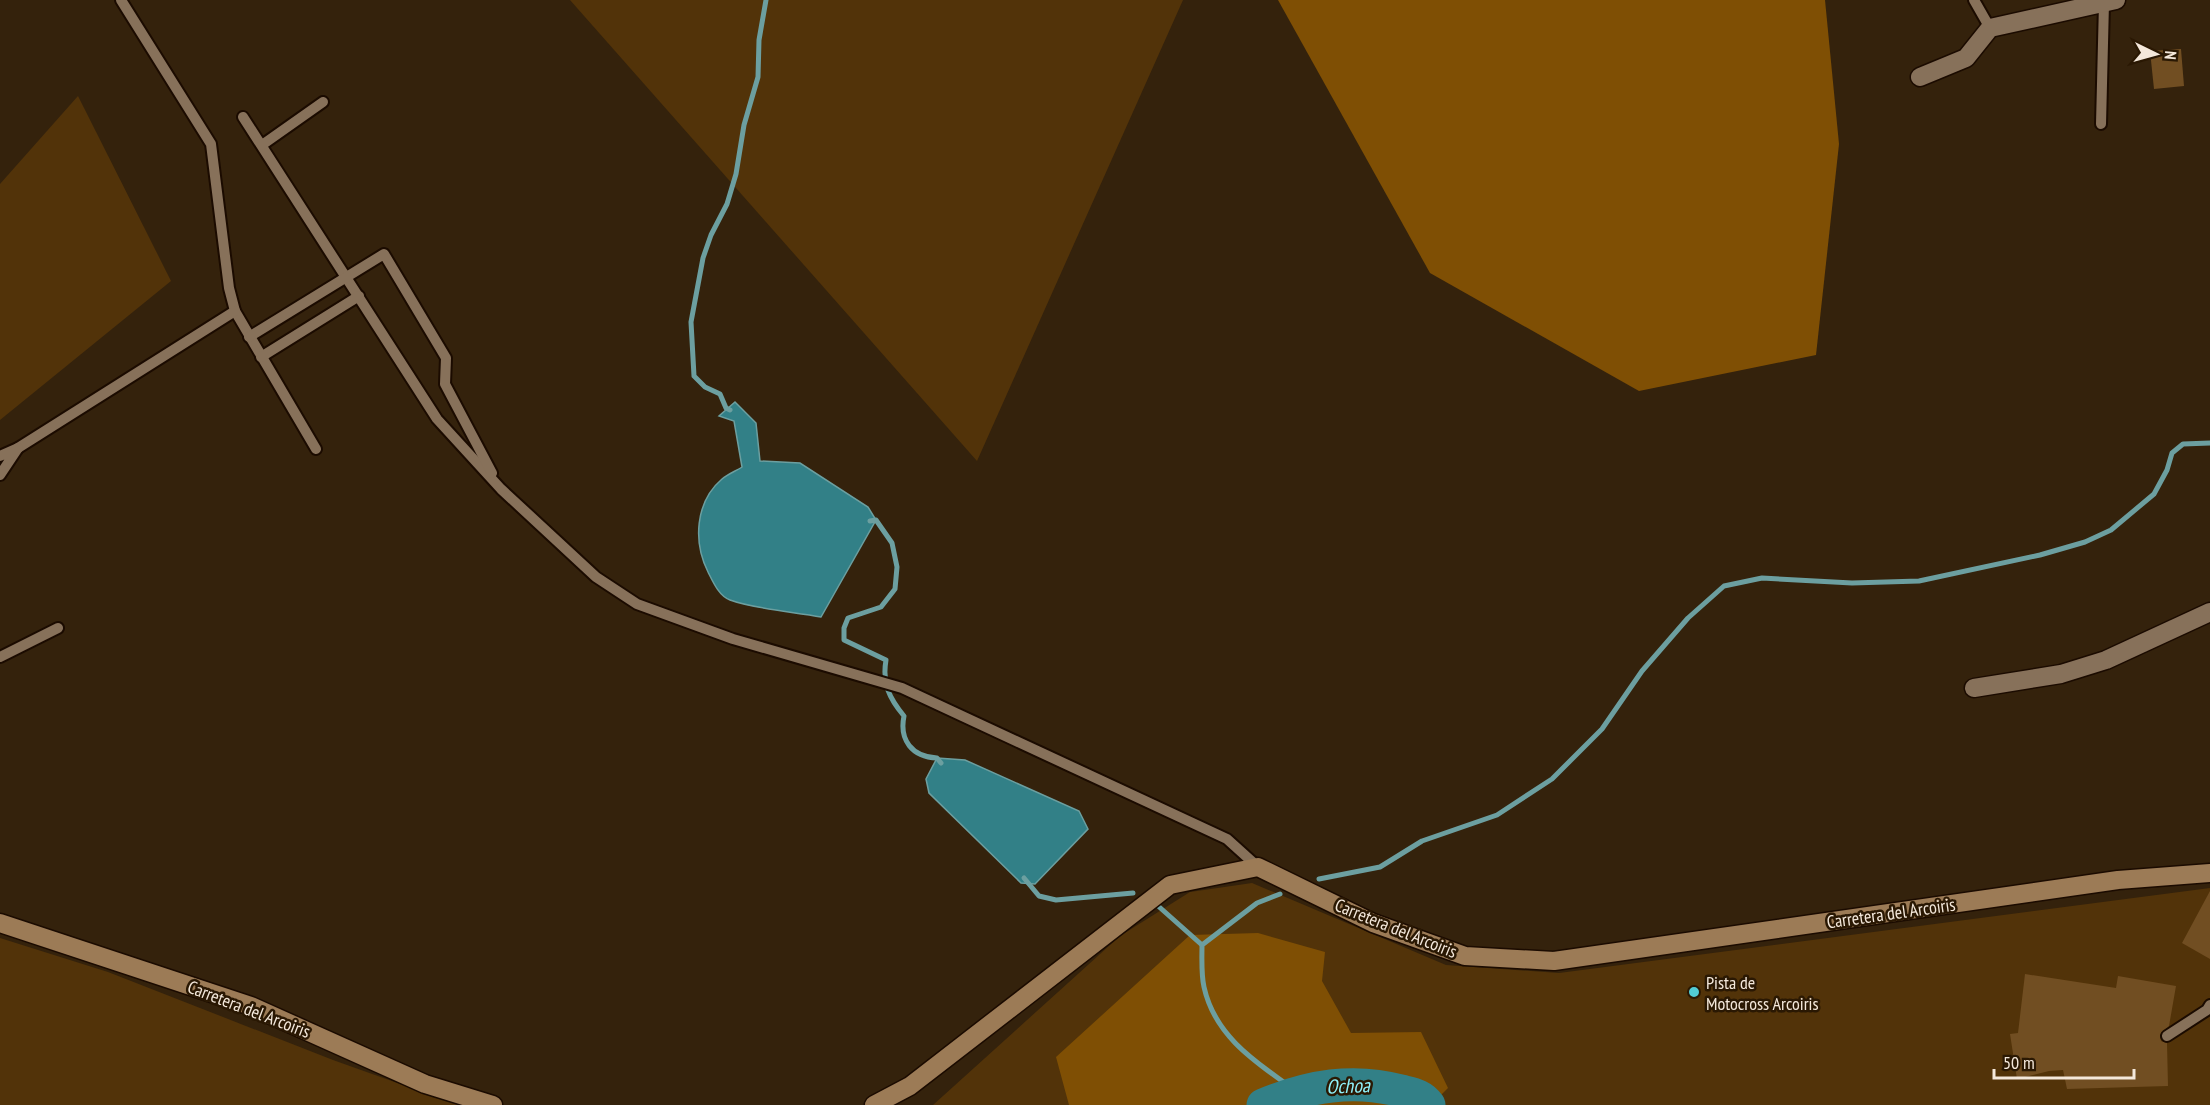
<svg xmlns="http://www.w3.org/2000/svg" width="2210" height="1105" font-family="'PT Sans Narrow',sans-serif">
<rect width="100%" height="100%" fill="#34220c"/>
<!-- green -->
<g fill="#523309">
<polygon points="570,0 1183,0 977,461"/>
<polygon points="78,96 171,281 0,420 0,184"/>
<polygon points="1252,883 1446,965 1559,973 2210,888 2210,1105 933,1105 1120,936 1190,892"/>
<polygon points="0,938 108,972 333,1060 459,1105 0,1105"/>
</g>
<!-- forest -->
<g fill="#7f4f04">
<polygon points="1278,0 1825,0 1839,144 1816,355 1639,391 1430,273"/>
<polygon points="1258,933 1325,952 1322,981 1351,1033 1421,1032 1448,1088 1431,1105 1069,1105 1056,1057 1190,935"/>
</g>
<!-- water -->
<g fill="#328087" stroke="#6c9fa0" stroke-width="1.5">
<path d="M735 402 756 423 760 461 800 463 868 507 876 520 821 617C795 612 754 609 730 600 719 596 713 582 708 572 693 542 695 502 722 479 728 474 736 471 742 467L734 421 719 416Z"/>
<polygon points="937,758 965,760 1079,811 1088,829 1035,884 1021,883 929,793 926,779"/>
</g>
<g fill="none" stroke-linecap="round" stroke-linejoin="round">
<!-- stream -->
<g stroke="#6c9fa0" stroke-width="5">
<polyline points="730,410 726,408 720,394 705,387 694,376 691,322 703,258 711,235 727,204 736,174 744,125 758,77 759,40 766,0"/>
<path d="M870 521 876 520 892 543 897 567 895 589 881 607 848 618 844 628V640L886 660C882 683 889 698 904 716 899 740 912 757 937 758L941 763"/>
<polyline points="1024,878 1039,896 1056,900 1133,893"/>
<polyline points="1319,879 1380,867 1422,841 1497,815 1552,779 1602,729 1642,671 1688,618 1724,586 1762,578 1852,583 1919,581 2040,555 2085,542 2111,530 2154,494 2167,470 2172,453 2183,444 2210,443"/>
<path d="M1280 894 1257 903 1202 945C1202 958 1201 974 1204 987 1215 1037 1257 1063 1296 1091"/>
<polyline points="1157,905 1202,945"/>
</g>
<!-- river -->
<path stroke="#328087" stroke-width="33" d="M1263 1105C1309 1086 1353 1078 1401 1091 1413 1094 1422 1095 1429 1105"/>
</g>
<!-- building -->
<g fill="#714e22">
<polygon points="2181,49 2184,86 2154,89 2150,51"/>
<polygon points="2210,891 2210,959 2182,943"/>
<polygon points="2025,974 2116,988 2118,976 2176,986 2169,1026 2160,1036 2161,1041 2167,1043 2168,1086 2067,1089 2063,1070 2049,1071 2017,1079 2010,1034 2018,1033"/>
</g>
<g fill="none" stroke-linecap="round" stroke-linejoin="round">
<!-- lane casing -->
<g stroke="#1b0b00" stroke-width="14">
<g id="lane">
<polyline points="121,0 211,144 229,288 235,311 316,449"/>
<polyline points="1974,0 1990,28"/>
<polyline points="243,117 437,419 501,489 596,577 637,604 733,639 902,688 1227,839 1258,867"/>
<polyline points="2101,124 2104,3"/>
<polyline points="262,145 323,102"/>
<polyline points="249,337 384,254 446,358 445,384 492,473"/>
<polyline points="261,357 359,296"/>
<polyline points="18,448 235,311"/>
<polyline points="0,456 18,448 0,475"/>
<polyline points="0,657 58,628"/>
<polyline points="2167,1036 2207,1010 2210,1005"/>
</g>
</g>
<!-- street casing -->
<g stroke="#1b0b00" stroke-width="21">
<g id="street">
<polyline points="1920,77 1966,58 1990,28 2116,0"/>
<polyline points="1974,688 2061,674 2106,660 2210,612"/>
</g>
</g>
<!-- secondary casing -->
<g stroke="#1b0b00" stroke-width="21">
<g id="secondary">
<polyline points="0,923 251,1006 425,1084 493,1105"/>
<polyline points="874,1105 910,1086 1170,885 1258,867 1373,923 1465,956 1554,961 2118,880 2210,873"/>
</g>
</g>
<!-- lane -->
<use href="#lane" stroke="#87715a" stroke-width="10"/>
<!-- street -->
<use href="#street" stroke="#87715a" stroke-width="18"/>
<!-- secondary -->
<use href="#secondary" stroke="#9c7b56" stroke-width="18"/>
</g>
<!-- markers -->
<circle fill="#52ccd5" stroke="#2a1803" stroke-width="2" cx="1694" cy="992" r="6"/>
<g text-anchor="middle" dominant-baseline="central" stroke-width="5" stroke-linejoin="round" paint-order="stroke">
<!-- street labels -->
<g font-size="18" fill="#f4e8db" stroke="#2a1803">
<text transform="translate(1891 913) rotate(-8)">Carretera del Arcoiris</text>
<text transform="translate(1396 928) rotate(22)">Carretera del Arcoiris</text>
<text transform="translate(249 1009) rotate(21)">Carretera del Arcoiris</text>
</g>
<!-- poi labels -->
<g font-size="18" fill="#f4e8db" stroke="#2a1803" text-anchor="start">
<text x="1706" y="982">Pista de<tspan x="1706" dy="21">Motocross Arcoiris</tspan></text>
</g>
<!-- water labels -->
<g font-size="20" font-style="italic" fill="#90f3fc" stroke="#2a1803">
<text transform="translate(1348 1086) rotate(-2)">Ochoa</text>
</g>
</g>
<!-- north arrow -->
<g transform="translate(2156 54) rotate(95)" stroke="#2a1803" stroke-width="4.5" paint-order="stroke">
<path d="M0-4.5L10 22L0 15L-10 22Z" fill="#f4e8db"/>
<text y="-9" font-size="16" font-weight="bold" text-anchor="middle" fill="#f4e8db">N</text>
</g>
<!-- scale -->
<path d="M1994 1069v9h140v-9" fill="none" stroke="#f4e8db" stroke-width="3"/>
<text x="2003" y="1069" font-size="18" fill="#f4e8db" stroke="#2a1803" stroke-width="4.5" paint-order="stroke">50 m</text>
</svg>
